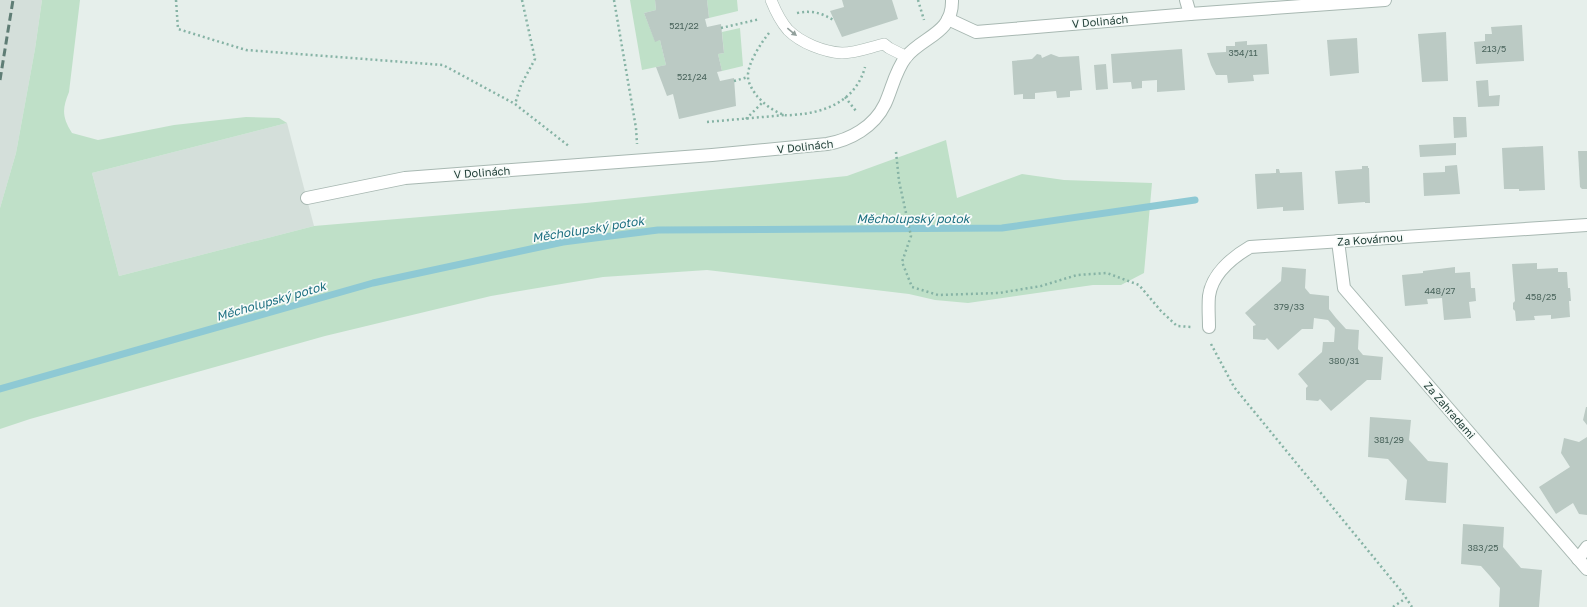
<svg xmlns="http://www.w3.org/2000/svg" width="1587" height="607" font-family="'Golos Text',sans-serif">
<rect width="100%" height="100%" fill="#e6efeb"/>
<!-- built -->
<g fill="#d4dfda">
<polygon points="0,0 42,0 35,49 16,153 0,208"/>
<polygon points="287,123 314,226 119,276 92,173"/>
</g>
<!-- green -->
<g fill="#bfe0c8">
<path d="M42 0H80L69 92C62 109 62 117 72 133L98 140 174 125 246 117 279 118 287 123 92 173 119 276 314 226 586 203 847 176 946 140 957 198 1022 174 1064 180 1152 183 1144 273 1121 285H1093L968 303 935 300 909 294 707 270 603 277 491 296 325 336 30 419 0 429V208L16 153 35 49Z"/>
<polygon points="630,0 655,0 656,10 644,13 655,41 660,40 666,65 642,70"/>
<polygon points="707,0 737,0 738,11 709,18"/>
<polygon points="740,28 743,66 722,71 718,54 724,53 722,32"/>
</g>
<g fill="none" stroke-linecap="round" stroke-linejoin="round">
<!-- stream -->
<polyline stroke="#8ec9d4" stroke-width="7" points="0,389 373,283 563,242 658,230 1002,228 1195,200"/>
</g>
<!-- building -->
<g fill="#bbcac4">
<polygon points="655,0 707,0 709,18 705,19 707,27 721,24 724,53 718,54 722,71 717,72 720,81 734,78 736,106 679,119 673,94 667,96 656,67 666,65 660,40 655,42 644,13 656,10"/>
<polygon points="842,0 892,0 898,19 842,37 830,11 844,7"/>
<polygon points="1522,25 1524,61 1476,64 1474,42 1485,41 1485,34 1492,34 1491,27"/>
<polygon points="1446,32 1448,81 1422,82 1418,34"/>
<polygon points="1357,38 1359,73 1330,76 1327,40"/>
<polygon points="1247,41 1247,45 1267,44 1269,74 1253,75 1254,81 1228,83 1227,75 1216,75 1211,65 1207,53 1226,52 1226,46 1235,46 1235,42"/>
<polygon points="1182,49 1185,90 1157,92 1157,80 1142,81 1142,88 1132,89 1131,82 1113,83 1111,54"/>
<polygon points="1037,54 1041,55 1042,58 1051,54 1059,57 1079,56 1082,90 1070,91 1070,97 1057,98 1056,91 1035,93 1035,99 1023,99 1023,94 1014,95 1012,61 1032,59"/>
<polygon points="1106,64 1108,89 1096,90 1094,65"/>
<polygon points="1488,80 1489,96 1500,95 1499,106 1478,107 1476,81"/>
<polygon points="1453,117 1466,117 1467,137 1454,138"/>
<polygon points="1456,143 1456,155 1420,157 1419,145"/>
<polygon points="1543,146 1545,190 1519,191 1519,189 1504,189 1502,148"/>
<polygon points="1578,151 1587,151 1587,189 1582,189 1580,187"/>
<polygon points="1457,165 1460,194 1424,196 1423,173 1445,172 1445,166"/>
<polygon points="1362,166 1368,166 1368,168 1369,168 1370,203 1365,203 1365,202 1338,204 1335,171 1362,169"/>
<polygon points="1276,169 1279,169 1280,173 1302,172 1304,210 1283,211 1283,207 1257,209 1255,174 1276,173"/>
<polygon points="1537,263 1537,269 1558,268 1558,272 1567,272 1568,288 1570,288 1571,301 1569,301 1570,317 1551,319 1551,315 1534,316 1535,320 1516,321 1515,311 1513,309 1513,303 1515,301 1512,264"/>
<polygon points="1282,267 1306,269 1305,288 1310,294 1329,296 1329,309 1336,318 1346,329 1359,330 1358,349 1363,355 1383,357 1381,380 1367,380 1331,411 1320,399 1318,401 1306,400 1306,388 1308,386 1298,374 1322,352 1323,342 1334,342 1335,328 1328,320 1314,318 1313,329 1302,329 1278,350 1267,338 1265,340 1253,339 1253,326 1256,325 1245,313 1281,281"/>
<polygon points="1455,267 1455,273 1470,272 1471,288 1475,288 1476,301 1469,302 1471,318 1444,320 1442,298 1427,299 1428,304 1405,306 1402,275 1423,273 1423,271"/>
<polygon points="1586,407 1587,407 1587,425 1583,420"/>
<polygon points="1370,417 1411,420 1409,440 1419,451 1428,461 1448,463 1446,503 1405,500 1407,480 1388,459 1368,457"/>
<polygon points="1587,437 1587,515 1579,514 1573,503 1556,514 1539,487 1570,467 1561,453 1564,438 1579,442"/>
<polygon points="1463,524 1504,527 1503,547 1521,568 1542,570 1539,607 1499,607 1500,588 1490,576 1481,566 1461,564"/>
</g>
<g fill="none" stroke-linecap="round" stroke-linejoin="round">
<!-- service casing -->
<g stroke="#a8b8b2" stroke-width="12">
<path id="service" d="M771 0C775 10 781 22 788 30 801 43 824 52 842 53 856 53 871 47 884 44L889 48 907 57"/>
</g>
<!-- minor casing -->
<g stroke="#a8b8b2" stroke-width="14">
<g id="minor">
<polyline points="1186,0 1190,14"/>
<polyline points="948,19 976,32 1190,14 1385,0"/>
<path d="M307 198 405 178 712 155 827 144C850 140 874 127 885 104 892 89 895 71 906 57 923 36 953 34 952 0"/>
<polyline points="1338,241 1344,288 1587,569"/>
<path d="M1209 327C1209 317 1208 306 1209 296 1212 274 1233 257 1250 247L1587 225"/>
<polyline points="1578,559 1587,547"/>
</g>
</g>
<!-- path -->
<g stroke="#86b3a5" stroke-width="2.5" stroke-dasharray="2 3" stroke-linecap="butt">
<polyline points="176,0 178,29 246,50 443,65 515,104"/>
<polyline points="522,0 535,59 521,85 515,104 570,147"/>
<polyline points="614,0 636,128 637,144"/>
<polyline points="918,0 924,20"/>
<path d="M797 13C812 10 822 13 835 21"/>
<polyline points="721,28 760,19"/>
<path d="M769 33C761 43 747 64 748 77 748 83 753 91 757 96 764 104 774 112 785 115 790 116 798 114 803 114 832 110 857 97 865 67"/>
<polyline points="734,81 748,77"/>
<polyline points="845,97 856,111"/>
<polyline points="746,119 763,102"/>
<polyline points="707,122 785,115"/>
<polyline points="896,152 899,181 911,236 902,262 912,287 938,295 999,293 1041,286 1077,275 1107,273 1139,285 1161,311 1177,326 1192,327"/>
<polyline points="1211,344 1234,387 1402,592 1412,607"/>
<polyline points="1393,607 1406,598"/>
</g>
<!-- service -->
<use href="#service" stroke="#fff" stroke-width="11"/>
<!-- minor -->
<use href="#minor" stroke="#fff" stroke-width="12"/>
<!-- rail -->
<polyline stroke="#5f7d75" stroke-width="3" stroke-dasharray="8 4" stroke-linecap="butt" points="0,80 13,0"/>
</g>
<!-- one-way arrows -->
<defs><path id="oneway-solid" d="M-6-.8H1V-3.2L6.5 0L1 3.2V.8H-6Z"/></defs>
<use fill="#92a09c" href="#oneway-solid" transform="translate(792 32) rotate(39)"/>
<g text-anchor="middle" dominant-baseline="central" stroke-width="3.5" stroke-linejoin="round" paint-order="stroke">
<!-- number labels -->
<g font-size="9" fill="#4a645c">
<text x="684" y="25">521/22</text>
<text x="1494" y="48">213/5</text>
<text x="1243" y="52">354/11</text>
<text x="692" y="76">521/24</text>
<text x="1440" y="290">448/27</text>
<text x="1541" y="296">458/25</text>
<text x="1289" y="306">379/33</text>
<text x="1344" y="360">380/31</text>
<text x="1389" y="439">381/29</text>
<text x="1483" y="547">383/25</text>
</g>
<!-- street labels -->
<g font-size="11" fill="#24423a" stroke="#f7fbf9">
<text transform="translate(1100 21) rotate(-5)">V Dolinách</text>
<text transform="translate(805 146) rotate(-6)">V Dolinách</text>
<text transform="translate(482 172) rotate(-4)">V Dolinách</text>
<text transform="translate(1370 239) rotate(-4)">Za Kovárnou</text>
<text transform="translate(1450 410) rotate(49)">Za Zahradami</text>
</g>
<!-- water labels -->
<g font-size="12" font-style="italic" fill="#1c6f80" stroke="#f7fbf9">
<text x="913" y="218">Měcholupský potok</text>
<text transform="translate(588 229) rotate(-9)">Měcholupský potok</text>
<text transform="translate(271 301) rotate(-16)">Měcholupský potok</text>
</g>
</g>
</svg>
